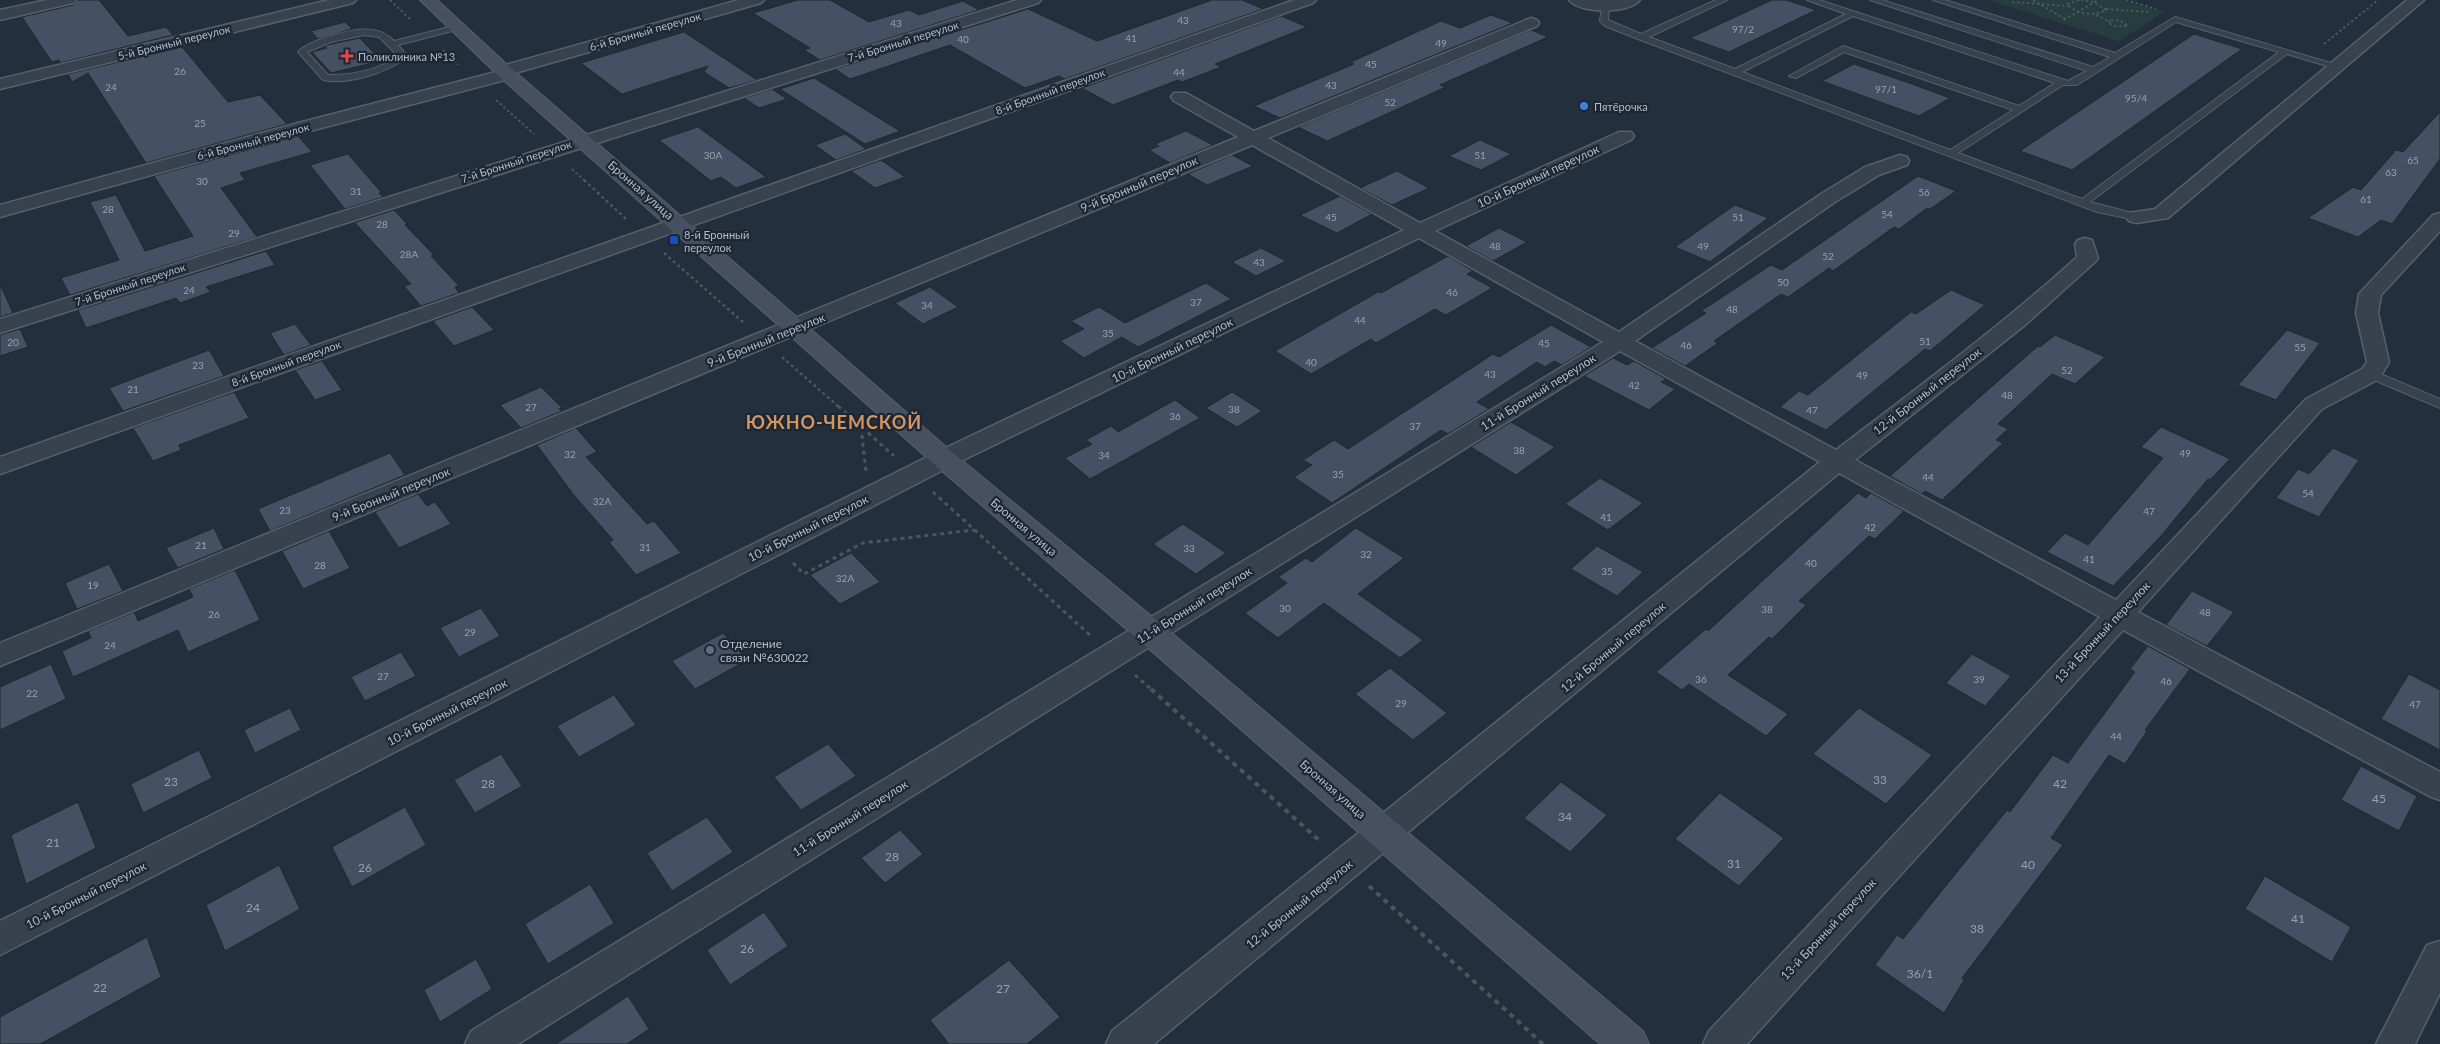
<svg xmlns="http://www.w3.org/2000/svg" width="2440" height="1044" font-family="Lato,sans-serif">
<rect width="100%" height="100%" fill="#242f3e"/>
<!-- green -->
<polygon fill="#263c3f" points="1987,0 2122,0 2164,12 2119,41"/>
<!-- building -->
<g fill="#455162" stroke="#1f2835">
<polygon points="78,0 99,0 128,36 166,27 173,35 60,63 59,60 52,62 22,17 73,5"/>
<polygon points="798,0 830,0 869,22 909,10 919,15 963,1 979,10 820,60 804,50 810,48 753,13"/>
<polygon points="1212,0 1242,0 1263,9 1065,79 1059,76 1025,88 950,45 850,79 835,69 1028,9 1097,41"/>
<polygon points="1772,0 1786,0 1816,10 1729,52 1690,38"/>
<polygon points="1491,15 1513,23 1280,118 1254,106 1354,64 1351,62 1441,21 1460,28"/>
<polygon points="1281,16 1307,27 1215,64 1221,67 1182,82 1178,80 1113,105 1082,88"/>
<polygon points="345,22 352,29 318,39 311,31"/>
<polygon points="1531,30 1548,37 1440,85 1446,87 1327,141 1298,127"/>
<polygon points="684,32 757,80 729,88 704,72 708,66 622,94 581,63"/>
<polygon points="2194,34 2242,49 2072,170 2020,151"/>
<polygon points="360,38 381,61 331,73 312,52 327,48 325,46 332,44"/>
<polygon points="182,47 228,102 260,95 287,124 146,163 88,73 72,82 68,74"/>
<polygon points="1854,64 1909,83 1950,98 1919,116 1822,81"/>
<polygon points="814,78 900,131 865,144 780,89"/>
<polygon points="772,89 787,99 759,108 744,98"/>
<polygon points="2440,112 2440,159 2392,224 2381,220 2358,237 2308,218 2353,187 2361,190 2396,150 2403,152"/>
<polygon points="698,127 766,177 736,188 721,177 711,181 659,140"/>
<polygon points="1186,131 1213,145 1170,163 1149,150 1159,146 1155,144"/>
<polygon points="845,134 866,149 836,160 815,145"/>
<polygon points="298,136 312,152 240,173 245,180 221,188 257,237 70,295 61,278 119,260 90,202 116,195 145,251 193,236 154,176"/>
<polygon points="1480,140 1511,154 1481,170 1449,156"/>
<polygon points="348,154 381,192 379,193 383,197 345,209 310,165"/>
<polygon points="1232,155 1253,166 1207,185 1188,174"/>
<polygon points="881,160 905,177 875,188 851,171"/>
<polygon points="1397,171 1429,188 1392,205 1360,188"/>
<polygon points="1918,176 1956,191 1930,209 1927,208 1899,229 1894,227 1833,271 1829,268 1788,297 1781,294 1714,341 1718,343 1685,366 1652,348 1706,313 1701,311 1771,265 1782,270"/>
<polygon points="1340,196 1372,214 1337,233 1300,215"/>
<polygon points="1735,205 1768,218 1710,262 1675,247"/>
<polygon points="394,210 407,224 405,225 434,255 431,256 459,286 455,287 459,293 421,306 404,286 411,284 356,224 356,222"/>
<polygon points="1499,228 1527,242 1493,261 1466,246"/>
<polygon points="1261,248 1286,261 1256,276 1232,262"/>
<polygon points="266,251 275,265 206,287 211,292 180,303 176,298 86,328 78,310"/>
<polygon points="1448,256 1473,271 1467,274 1492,288 1446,315 1435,309 1376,343 1371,339 1311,374 1275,351 1378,292 1381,293"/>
<polygon points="1206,283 1231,299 1138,347 1122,337 1084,358 1060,341 1084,329 1071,321 1099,307 1125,323"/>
<polygon points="0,284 13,313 0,317"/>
<polygon points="930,287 958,307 923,324 895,303"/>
<polygon points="1951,290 1985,305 1930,351 1925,349 1826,430 1780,407 1799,391 1808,395 1911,312 1916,314"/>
<polygon points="472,307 494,330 454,346 433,321"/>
<polygon points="295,324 311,345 284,355 270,333"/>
<polygon points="1551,325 1591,347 1562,365 1554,361 1545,367 1537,362 1477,402 1489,409 1448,434 1441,430 1332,503 1294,477 1312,465 1303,460 1334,440 1348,449 1493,354 1499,357"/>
<polygon points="20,329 28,347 0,356 0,335"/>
<polygon points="2287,330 2320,343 2276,400 2238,385"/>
<polygon points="2055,335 2105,357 2075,384 2052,374 1998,424 2008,429 1996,440 2003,443 1942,500 1925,491 1922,494 1890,476 2038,346 2040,347"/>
<polygon points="209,350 224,376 123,411 109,388"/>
<polygon points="1613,358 1627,365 1634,361 1666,379 1661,382 1675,389 1649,410 1584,376"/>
<polygon points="322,361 342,390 315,400 295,370"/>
<polygon points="541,387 562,408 559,409 562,411 521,428 500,405"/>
<polygon points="234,392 249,418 179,445 181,450 153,461 133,428"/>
<polygon points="1232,392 1262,411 1237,427 1206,408"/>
<polygon points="1175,400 1200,418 1090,479 1065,458 1092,444 1086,440 1111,426 1118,432"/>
<polygon points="1511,422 1555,447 1516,475 1471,447"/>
<polygon points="2161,427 2230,459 2210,480 2208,479 2160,537 2113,586 2047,552 2065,533 2088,545 2163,458 2141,447"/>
<polygon points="576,428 597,452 586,457 647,524 654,521 681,553 636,575 609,542 613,540 573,494 537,445"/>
<polygon points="2333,448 2359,460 2319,517 2276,498 2298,469 2309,474"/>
<polygon points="390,453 405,475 270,531 258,509"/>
<polygon points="1600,478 1643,503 1608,530 1565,504"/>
<polygon points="1858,493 1866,498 1871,493 1904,511 1875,539 1869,536 1799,601 1806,605 1772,639 1769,637 1728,675 1788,714 1766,736 1689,684 1682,690 1656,672 1706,629 1708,631"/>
<polygon points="418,494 427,506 435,502 451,524 399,548 375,512"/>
<polygon points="1183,524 1226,553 1196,574 1153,544"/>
<polygon points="214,528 224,549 178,568 166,548"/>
<polygon points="1356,528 1404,558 1358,594 1423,640 1400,658 1324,603 1278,638 1245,613 1287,583 1278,577 1306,558 1312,562"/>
<polygon points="329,531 350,568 303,589 282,551"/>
<polygon points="1597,546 1643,572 1617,596 1571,569"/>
<polygon points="851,553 880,582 840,604 810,575"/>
<polygon points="109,564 123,591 77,609 65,583"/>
<polygon points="235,570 260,620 188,652 178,630 73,677 62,651 91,638 88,631 134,612 138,621 193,597 189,589"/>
<polygon points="2192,591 2234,612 2207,646 2166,625"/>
<polygon points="481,608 500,636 459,657 440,628"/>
<polygon points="723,633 747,660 695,689 672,661"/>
<polygon points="2148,646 2190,669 2145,730 2147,731 2125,764 2109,755 2051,838 2063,845 1962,978 1964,980 1944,1013 1875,965 1897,935 1903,939 2007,810 2010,812 2053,755 2068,763 2135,672 2130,669"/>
<polygon points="401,652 416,676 365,701 351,677"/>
<polygon points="1972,654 2011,676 1985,706 1946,683"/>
<polygon points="51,664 66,699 0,730 0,687"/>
<polygon points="1390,668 1447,713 1413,740 1355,694"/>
<polygon points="2409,674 2440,690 2440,750 2381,719"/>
<polygon points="614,695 636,725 579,757 557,726"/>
<polygon points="290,708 301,730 255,753 244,730"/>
<polygon points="1859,708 1932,755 1886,804 1813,754"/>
<polygon points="828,744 856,776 801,810 774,777"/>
<polygon points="199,750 212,778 143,813 131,784"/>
<polygon points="501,754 522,786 475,813 454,780"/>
<polygon points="2361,766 2417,796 2399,831 2341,800"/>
<polygon points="1561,782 1607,815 1570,852 1524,818"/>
<polygon points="1720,793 1784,838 1739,886 1675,839"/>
<polygon points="78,802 96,848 26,884 11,835"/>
<polygon points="405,807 426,845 352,887 332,847"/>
<polygon points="707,817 733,852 672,891 647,853"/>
<polygon points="900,830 923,854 885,883 861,858"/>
<polygon points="279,865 300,909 225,951 206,905"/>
<polygon points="2265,876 2351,927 2332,962 2245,909"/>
<polygon points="590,884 614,923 548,964 525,924"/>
<polygon points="764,912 788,946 730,985 707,950"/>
<polygon points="147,937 161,977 40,1044 0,1044 0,1017"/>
<polygon points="476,959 492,989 440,1022 424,990"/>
<polygon points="1009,960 1060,1017 1027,1044 949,1044 930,1020"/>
<polygon points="628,996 649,1029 627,1044 556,1044"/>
</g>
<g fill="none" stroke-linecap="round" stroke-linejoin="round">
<!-- lane casing -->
<g stroke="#565f6c" stroke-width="2">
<g id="lane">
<path d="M1716 0H1727L1649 37 1735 69 1846 14 1807 0H1819L2068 81 2087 71 1870 0H1882L2093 67 2110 57 1933 0H1945L2115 53 2175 17 2341 66 2337 69 2287 54 2090 202 2140 215 2141 217 2136 220 2097 212 1638 39 1605 26 1600 21 1602 7 1609 5 1608 20 1641 34ZM1853 16 2055 83 2019 106 1843 46 1789 76 1796 78 1844 52 2013 110 1950 150 1742 72ZM2176 22 2279 52 2082 199 1958 153 2063 85H2077Z"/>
<path d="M457 25H460V29L398 45 407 56 406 58C385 73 349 85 323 80L298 52C311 39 355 27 373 30 382 31 388 35 394 41ZM364 35 379 37 398 56C379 70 352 75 328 75L307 52 331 42Z"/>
<polygon points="2371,370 2440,399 2440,408 2367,377 2365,374 2367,371"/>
</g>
</g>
<!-- street casing -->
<g stroke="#565f6c" stroke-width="3">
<g id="street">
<polygon points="47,0 76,0 73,3 0,20 0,10"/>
<polygon points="329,0 356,0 353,3 0,89 0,79"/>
<polygon points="739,0 764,0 761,3 515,73 513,78 310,131 0,217 0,205 298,123 496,72 498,67"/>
<polygon points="1017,0 1041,0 1038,3 0,333 0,319"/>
<polygon points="1294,0 1316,0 1313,3 0,474 0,457"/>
<path d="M1569 0H1640C1630 14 1579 14 1569 0Z"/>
<polygon points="2407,0 2424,0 2168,218 2136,223 2129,221 2126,217 2129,213 2155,209"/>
<path d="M1531 18 1537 20 1539 23 1537 26 1268 138 1420 223 1619 132H1631L1634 136 1631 140 1435 231 1619 332 1821 194 1865 167 1900 155 1907 157 1909 161 1907 165 1879 175 1835 202 1635 341 1836 450C1918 387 2001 326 2077 257L2075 244 2078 240 2085 238 2092 240 2098 258 2095 262 2025 325 1855 460 2116 600 2306 399 2362 369 2367 362 2356 313 2359 294 2433 215 2440 213V231L2381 295 2378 313 2389 362 2379 379 2322 409 2138 612 2440 772V800L2429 796 2123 630 1747 1044H1703L1709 1031 2100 617 1839 473 1154 1044H1106L1112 1031 1820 462 1620 351 518 1044H465L471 1031 1603 342 1419 238 953 465 0 955V921L935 453 1404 230 1252 145 0 666V643L1238 137 1174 101 1171 97 1174 93H1186L1254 131Z"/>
<polygon points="2440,941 2440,993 2415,1044 2376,1044 2427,945"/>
</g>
</g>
<!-- secondary casing -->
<g stroke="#565f6c" stroke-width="2">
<polygon id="secondary" points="420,0 437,0 513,70 953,453 1161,624 1643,1031 1649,1044 1600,1044 1139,640 935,465 501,78"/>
</g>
<!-- path-far3 -->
<g stroke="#44595c" stroke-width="2" stroke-dasharray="2.5 2.5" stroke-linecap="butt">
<polyline points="390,0 411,20"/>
<polyline points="2033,0 2065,19"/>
<path d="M2079 0 2067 4C2077 14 2093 17 2106 10L2094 2 2080 0"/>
<polyline points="2126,0 2156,9"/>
<polyline points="2012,2 2068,6"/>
<polyline points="2106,9 2149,12"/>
<polyline points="2096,15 2108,21"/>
<polyline points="2064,20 2098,0"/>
<polygon points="2111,20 2121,21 2128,26 2115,26 2108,23"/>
<polyline points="2324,44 2378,0"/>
<polyline points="443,50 458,65"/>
<polyline points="496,100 534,134"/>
<polyline points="572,169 585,181"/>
</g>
<!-- path-far2 -->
<g stroke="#44595c" stroke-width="2.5" stroke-dasharray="3 3" stroke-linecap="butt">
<polyline points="584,180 626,219"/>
<polyline points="664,253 744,323"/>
<polyline points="782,357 839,407"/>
</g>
<!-- path-far1 -->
<g stroke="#44595c" stroke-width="3" stroke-dasharray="4 4" stroke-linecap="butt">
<polyline points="838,406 894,456"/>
<polyline points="861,427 866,471"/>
<polyline points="933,492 1091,636"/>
<polyline points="793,563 804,574 863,543 974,530"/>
<polyline points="1135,675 1152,690"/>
</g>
<!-- path -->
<g stroke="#44595c" stroke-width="4" stroke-dasharray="5 5" stroke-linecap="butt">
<polyline points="1151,689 1322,843"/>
<polyline points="1369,886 1543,1044"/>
</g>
<!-- lane -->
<use href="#lane" fill="#38414e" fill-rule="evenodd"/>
<!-- street -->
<use href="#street" fill="#38414e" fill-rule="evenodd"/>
<!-- secondary -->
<use href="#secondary" fill="#465061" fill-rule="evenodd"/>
</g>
<!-- markers -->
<path fill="#e0444e" stroke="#1d2633" stroke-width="2" d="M344.5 48.5h5v5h5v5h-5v5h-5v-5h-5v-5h5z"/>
<circle fill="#3f7fe0" stroke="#1d2633" stroke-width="2" cx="1584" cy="106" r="5"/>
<rect fill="#1a4fb4" stroke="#1d2633" stroke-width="2" x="669" y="235" width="10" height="10" rx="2.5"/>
<circle fill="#5c6f8a" stroke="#1d2633" stroke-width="2" cx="710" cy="650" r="5"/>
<g text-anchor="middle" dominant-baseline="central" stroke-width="4.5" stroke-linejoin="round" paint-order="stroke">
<!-- number labels -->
<g font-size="10" fill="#98a1af">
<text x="1183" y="20">43</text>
<text x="896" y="23">43</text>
<text x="1743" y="29">97/2</text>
<text x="1131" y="38">41</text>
<text x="963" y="39">40</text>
<text x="1441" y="43">49</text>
<text x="1371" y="64">45</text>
<text x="180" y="71">26</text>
<text x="1179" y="72">44</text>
<text x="1331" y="85">43</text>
<text x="111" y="87">24</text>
<text x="1886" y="89">97/1</text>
<text x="2136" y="98">95/4</text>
<text x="1390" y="102">52</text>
<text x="200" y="123">25</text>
<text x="713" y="155">30А</text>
<text x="1480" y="155">51</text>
<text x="2413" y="160">65</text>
<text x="2391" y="172">63</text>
<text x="202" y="181">30</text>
<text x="356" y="191">31</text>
<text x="1924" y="192">56</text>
<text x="2366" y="199">61</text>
<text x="108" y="209">28</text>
<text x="1887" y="214">54</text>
<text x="1331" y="217">45</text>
<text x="1738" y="217">51</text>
<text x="382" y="224">28</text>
<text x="234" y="233">29</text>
<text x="1495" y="246">48</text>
<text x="1703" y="246">49</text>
<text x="409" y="254">28А</text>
<text x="1828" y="256">52</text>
<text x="1259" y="262">43</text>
<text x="1783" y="282">50</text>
<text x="189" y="290">24</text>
<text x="1452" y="292">46</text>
<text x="1196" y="302">37</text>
<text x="927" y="305">34</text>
<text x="1732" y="309">48</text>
<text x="1360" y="320">44</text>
<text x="1108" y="333">35</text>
<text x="1925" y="341">51</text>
<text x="13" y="342">20</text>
<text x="1544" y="343">45</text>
<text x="1686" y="345">46</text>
<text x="2300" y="347">55</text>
<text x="1311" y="362">40</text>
<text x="198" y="365">23</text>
<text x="2067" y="370">52</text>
<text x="1490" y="374">43</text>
<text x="1862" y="375">49</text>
<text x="1634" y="385">42</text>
<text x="133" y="389">21</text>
<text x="2007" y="395">48</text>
<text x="531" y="407">27</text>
<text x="1234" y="409">38</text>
<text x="1812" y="410">47</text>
<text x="1175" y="416">36</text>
<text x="1415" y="426">37</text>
<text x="1519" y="450">38</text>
<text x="2185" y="453">49</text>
<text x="570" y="454">32</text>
<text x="1104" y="455">34</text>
<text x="1338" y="474">35</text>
<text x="1928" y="477">44</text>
<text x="2308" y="493">54</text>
<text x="602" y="501">32А</text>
<text x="285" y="510">23</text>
<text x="2149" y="511">47</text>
<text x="1606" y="517">41</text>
<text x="1870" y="527">42</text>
<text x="201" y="545">21</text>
<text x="645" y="547">31</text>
<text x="1189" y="548">33</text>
<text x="1366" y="554">32</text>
<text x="2089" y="559">41</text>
<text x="1811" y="563">40</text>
<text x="320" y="565">28</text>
<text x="1607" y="571">35</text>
<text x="845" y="578">32А</text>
<text x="93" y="585">19</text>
<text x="1285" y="608">30</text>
<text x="1767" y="609">38</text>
<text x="2205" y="612">48</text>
<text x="214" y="614">26</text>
<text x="470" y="632">29</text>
<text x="110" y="645">24</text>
<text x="383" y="676">27</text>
<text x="1701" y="679">36</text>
<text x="1979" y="679">39</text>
<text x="2166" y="681">46</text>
<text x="32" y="693">22</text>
<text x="1401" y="703">29</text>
<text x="2415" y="704">47</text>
<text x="2116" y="736">44</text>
</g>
<!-- far-street labels -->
<g font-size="11" fill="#b4bcc9" stroke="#1d2633">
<text transform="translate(645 31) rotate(-16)">6-й Бронный переулок</text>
<text transform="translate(903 41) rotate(-17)">7-й Бронный переулок</text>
<text transform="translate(174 42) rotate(-14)">5-й Бронный переулок</text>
<text transform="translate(1050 91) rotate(-20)">8-й Бронный переулок</text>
<text transform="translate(253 141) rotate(-15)">6-й Бронный переулок</text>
<text transform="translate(516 161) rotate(-18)">7-й Бронный переулок</text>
<text transform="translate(130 284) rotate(-18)">7-й Бронный переулок</text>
<text transform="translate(286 363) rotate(-20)">8-й Бронный переулок</text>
</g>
<!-- far-poi labels -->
<g font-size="11" fill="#b4bcc9" stroke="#1d2633" text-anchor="start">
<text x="358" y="56">Поликлиника №13</text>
<text x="1594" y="106">Пятёрочка</text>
<text x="684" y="234">8-й Бронный<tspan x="684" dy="13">переулок</tspan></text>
</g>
<!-- street labels -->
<g font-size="12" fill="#b4bcc9" stroke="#1d2633">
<text transform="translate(1538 176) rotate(-25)">10-й Бронный переулок</text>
<text transform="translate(1139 184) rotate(-23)">9-й Бронный переулок</text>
<text transform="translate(641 190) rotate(41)">Бронная улица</text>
<text transform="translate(766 340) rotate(-22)">9-й Бронный переулок</text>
<text transform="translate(1172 350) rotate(-26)">10-й Бронный переулок</text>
<text transform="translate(1927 391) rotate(-38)">12-й Бронный переулок</text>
<text transform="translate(1538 392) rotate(-32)">11-й Бронный переулок</text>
<text transform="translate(391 494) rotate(-22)">9-й Бронный переулок</text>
<text transform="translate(1024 527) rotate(40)">Бронная улица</text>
<text transform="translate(808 528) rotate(-27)">10-й Бронный переулок</text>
<text transform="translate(1194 605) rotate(-32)">11-й Бронный переулок</text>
<text transform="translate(2102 632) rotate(-47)">13-й Бронный переулок</text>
<text transform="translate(1613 647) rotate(-40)">12-й Бронный переулок</text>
<text transform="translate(447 712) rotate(-27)">10-й Бронный переулок</text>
<text transform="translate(1333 789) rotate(41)">Бронная улица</text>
<text transform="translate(850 818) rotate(-32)">11-й Бронный переулок</text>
<text transform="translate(86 895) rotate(-27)">10-й Бронный переулок</text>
<text transform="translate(1299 904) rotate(-39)">12-й Бронный переулок</text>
<text transform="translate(1828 929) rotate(-47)">13-й Бронный переулок</text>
</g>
<!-- poi labels -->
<g font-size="12" fill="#b4bcc9" stroke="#1d2633" text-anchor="start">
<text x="720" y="643">Отделение<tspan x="720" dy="14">связи №630022</tspan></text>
</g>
<!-- near-number labels -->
<g font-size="12" fill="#98a1af">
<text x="1880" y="779">33</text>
<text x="171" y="781">23</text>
<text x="488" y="783">28</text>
<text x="2060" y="783">42</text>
<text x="2379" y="798">45</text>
<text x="1565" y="816">34</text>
<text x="53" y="842">21</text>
<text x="892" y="856">28</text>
<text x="1734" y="863">31</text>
<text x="2028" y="864">40</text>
<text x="365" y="867">26</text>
<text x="253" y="907">24</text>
<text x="2298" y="918">41</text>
<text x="1977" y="928">38</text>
<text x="747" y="948">26</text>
<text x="1920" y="973">36/1</text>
<text x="100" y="987">22</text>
<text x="1003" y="988">27</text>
</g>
<!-- district labels -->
<g font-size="18" font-weight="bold" letter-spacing="1" fill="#d59563" stroke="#1d2633">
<text x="834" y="422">ЮЖНО-ЧЕМСКОЙ</text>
</g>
</g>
</svg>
